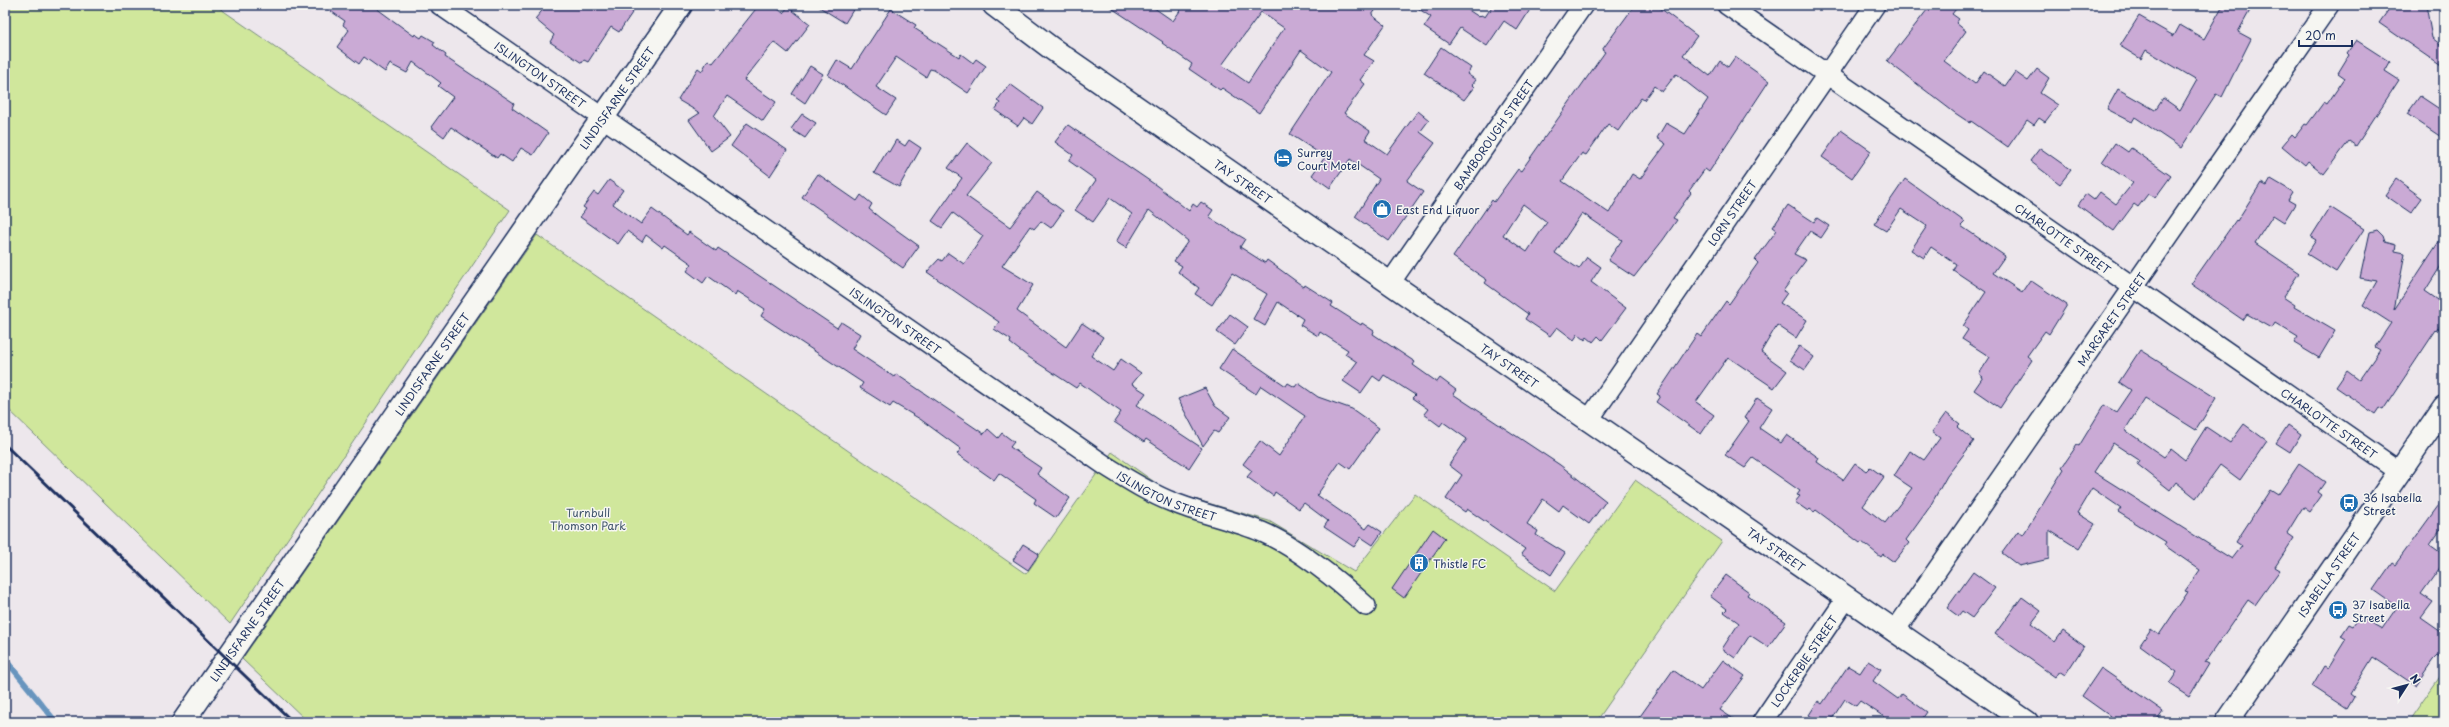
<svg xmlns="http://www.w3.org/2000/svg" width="2449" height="727" font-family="'Playpen Sans',sans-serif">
<rect width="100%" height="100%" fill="#ede7ec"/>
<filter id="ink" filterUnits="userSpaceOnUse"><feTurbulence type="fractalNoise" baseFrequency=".025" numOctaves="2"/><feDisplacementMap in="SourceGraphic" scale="8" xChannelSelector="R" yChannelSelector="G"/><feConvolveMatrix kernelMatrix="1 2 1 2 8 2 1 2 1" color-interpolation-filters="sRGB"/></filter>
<g filter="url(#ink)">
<!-- green -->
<g fill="#d0e79c" stroke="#768b7d">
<polygon points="5,5 215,5 510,210 230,624 5,406"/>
<polygon points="537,235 1026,574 1112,452 1167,491 1269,521 1354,572 1415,494 1555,591 1635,480 1722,541 1596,722 308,722 242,659"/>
<polygon points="2444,671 2444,722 2408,722"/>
</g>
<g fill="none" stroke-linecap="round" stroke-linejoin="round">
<!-- stream -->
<polyline stroke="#6895be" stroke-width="5.5" points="5,659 56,722"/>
</g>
<!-- building -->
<g fill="#caaad5" stroke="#1b2f5e" fill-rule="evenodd">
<polygon points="322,5 372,5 414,36 415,34 421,38 423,35 435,42 433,45 446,55 445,57 514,103 512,108 548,133 533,155 521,148 512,162 500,154 497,158 451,127 444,137 431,127 453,97 438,86 441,83 413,62 407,73 390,64 385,72 364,57 359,64 337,47 349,30 343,25 345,21"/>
<polygon points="547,5 627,5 634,10 619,32 611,27 588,62 584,60 582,63 550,42 554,35 535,19"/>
<polygon points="759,5 773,5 783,13 788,7 810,24 788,53 774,42 744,80 776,102 763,121 727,96 714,116 730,137 711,151 689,120 700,113 678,100 698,68 702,71 708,60 713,63"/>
<polygon points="816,5 856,5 845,23"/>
<path d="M1107 5H1150L1173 21 1184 5H1379L1372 15 1385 25 1364 55 1374 61 1360 80 1365 84 1344 113 1370 131 1365 139 1387 154 1418 111 1429 120 1420 132 1435 143 1407 181 1423 192 1389 241 1355 217 1379 179 1350 159 1330 188 1312 175 1325 157 1290 134 1331 72 1301 50 1259 113 1222 88 1220 90 1189 69 1192 64 1162 43 1163 42ZM1261 12 1284 28 1248 83 1222 65Z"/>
<polygon points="1413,5 1461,5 1479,17 1481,15 1485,17 1493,5 1533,5 1517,30 1504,21 1487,46 1460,28 1449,44 1424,27 1431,17"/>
<path d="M1635 5H1656L1697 36 1683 55 1710 76 1720 61 1728 67 1735 57 1769 81 1709 172 1705 169 1689 191 1691 193 1673 218 1677 220 1663 240 1634 277 1608 260 1622 240 1582 213 1555 253 1579 269 1587 257 1601 267 1591 282 1626 308 1602 340 1598 336 1593 342 1587 337 1585 340 1578 334 1574 340 1557 327 1550 336 1525 319 1528 314 1485 283 1487 280 1453 257 1492 200 1494 202 1518 169 1521 171 1605 52 1602 50ZM1676 74 1708 99 1685 134 1666 123 1657 138 1666 144 1640 179 1632 174 1609 213 1562 181 1582 153 1586 155 1608 124 1618 131 1641 98 1644 100 1654 86 1662 92ZM1523 204 1547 222 1527 252 1503 235Z"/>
<polygon points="1931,5 1959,5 1952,14 1959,19 1956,23 1966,31 1944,61 1975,84 1984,71 2005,86 2015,72 2028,81 2037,69 2049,78 2040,93 2058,105 2045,122 2039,118 2034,125 2027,120 2008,147 1971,121 1970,123 1955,113 1887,61"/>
<polygon points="2223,5 2253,5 2238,32 2251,39 2222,97 2216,94 2181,148 2135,117 2132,122 2107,109 2118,89 2155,110 2163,98 2180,110 2197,80 2146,50 2141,59 2120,46 2139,16 2174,36 2180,25 2204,39"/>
<polygon points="2392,5 2426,5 2432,38 2444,47 2444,68 2379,23"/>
<polygon points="891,9 916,25 914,28 959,57 961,54 973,63 976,59 986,66 968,93 934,70 930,69 926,77 896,57 876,87 896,100 886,115 828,75 837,60 852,69"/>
<polygon points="2356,40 2390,62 2385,71 2399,80 2356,146 2349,141 2324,174 2308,161 2305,165 2282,146 2292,134 2295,137 2305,124 2307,125 2324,102 2327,104 2345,78 2338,73 2349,55 2347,53"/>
<polygon points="1441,47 1471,68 1467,74 1476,80 1472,85 1474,87 1464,100 1424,73"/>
<polygon points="810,66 823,74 805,103 792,94"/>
<polygon points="1010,84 1043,108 1032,124 1024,118 1018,126 995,110 1000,103 997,101"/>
<polygon points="2420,96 2444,112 2444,139 2407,114"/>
<polygon points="802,114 816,123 805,138 791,129"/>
<polygon points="747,123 787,150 770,176 731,146"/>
<polygon points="1068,125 1157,186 1189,211 1193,204 1197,207 1201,202 1213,210 1209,216 1215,221 1245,239 1240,247 1265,263 1267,260 1304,287 1305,285 1333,303 1331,306 1361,325 1362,323 1374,331 1373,334 1415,362 1413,365 1437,382 1440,378 1456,390 1453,394 1560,465 1606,501 1589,524 1563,505 1559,511 1543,499 1527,524 1538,531 1536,535 1565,553 1551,575 1521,554 1525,549 1467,509 1465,512 1446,499 1462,475 1449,465 1467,439 1443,422 1440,426 1424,414 1428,409 1412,398 1415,395 1384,375 1380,381 1373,376 1361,393 1343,381 1357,362 1345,354 1348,350 1320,332 1318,336 1300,325 1303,319 1278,302 1265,326 1253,319 1267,294 1232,273 1212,305 1195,294 1199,288 1178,272 1182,266 1174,261 1188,241 1149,210 1126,248 1116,242 1132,214 1110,198 1093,222 1075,210 1096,180 1069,161 1073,155 1055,142"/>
<polygon points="1841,130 1871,151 1852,178 1822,157"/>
<polygon points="896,140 905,146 909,140 921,148 899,187 874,173 887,151 889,152"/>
<polygon points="967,143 992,163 966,196 1010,227 1037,192 1063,211 1051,228 1041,221 1034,229 1030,226 1002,266 1033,285 1017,311 1066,347 1082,323 1103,337 1091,356 1113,371 1121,359 1141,373 1132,384 1146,393 1137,405 1202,448 1189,468 1146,439 1144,442 1114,422 1121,412 1080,383 1076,388 1027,356 1010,343 1011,340 994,329 999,322 927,272 939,259 942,261 948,253 964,264 983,236 953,213 942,228 932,221 962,178 948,168"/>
<polygon points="2115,143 2128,152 2131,148 2171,176 2155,198 2148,194 2138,207 2134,204 2114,231 2078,205 2086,194 2094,200 2100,192 2116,204 2133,183 2102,162"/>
<polygon points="2040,148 2071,170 2060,184 2030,161"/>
<polygon points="818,174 857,201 861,195 872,204 869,209 880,218 919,246 903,268 802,197"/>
<polygon points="1905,179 1965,222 1961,226 2005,256 1993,273 2022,292 2030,280 2067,305 2049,334 2045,331 2027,356 2032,360 2000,408 1974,390 1983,377 1979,374 1990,357 1962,339 1968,330 1963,326 1986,292 1953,270 1956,264 1931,247 1924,258 1911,250 1927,226 1901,209 1886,231 1874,224"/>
<polygon points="2271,179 2293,192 2288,200 2295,204 2284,222 2273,215 2255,243 2299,273 2283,297 2295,305 2294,307 2335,331 2319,358 2294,343 2298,337 2275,323 2272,328 2247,314 2243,320 2191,284 2236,220 2237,221 2261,183 2267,186"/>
<polygon points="2396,179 2422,198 2411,213 2385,195"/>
<polygon points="609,180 623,190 613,204 641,224 652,209 687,235 689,232 716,251 718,248 837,328 841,322 860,334 852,349 894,377 896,374 984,434 988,429 998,438 1002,433 1014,442 1010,447 1041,468 1037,474 1070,498 1056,518 1034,503 1036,499 999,473 994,480 957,454 961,449 920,419 893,403 890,407 860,388 863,383 761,316 765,309 737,291 735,295 708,276 703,283 687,271 692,264 665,245 663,248 646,235 642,242 627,231 618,244 580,217 586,209 583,207 594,192 598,195"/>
<polygon points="1788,205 1814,222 1817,218 1829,226 1821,238 1810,231 1794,254 1806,260 1783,291 1787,293 1780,303 1807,320 1796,338 1777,325 1761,352 1787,371 1774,388 1728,357 1696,402 1714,415 1701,434 1656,402 1660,396 1657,394 1697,334 1701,337 1726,301 1729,304 1758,263 1755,260 1777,230 1773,227"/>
<polygon points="2330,207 2364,229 2336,272 2307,254 2316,240 2311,237"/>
<polygon points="2377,230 2383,236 2385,242 2396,245 2395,251 2405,253 2394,310 2444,234 2444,261 2425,291 2444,304 2444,321 2437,331 2436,330 2383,410 2379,408 2375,414 2336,387 2347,371 2359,380 2380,350 2375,347 2391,323 2363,305 2377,281 2360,278 2370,232"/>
<polygon points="1230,314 1248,327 1235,345 1217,332"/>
<polygon points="1799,346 1814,357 1805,370 1790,360"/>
<polygon points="1232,349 1286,386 1288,383 1295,387 1298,383 1318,397 1352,409 1379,428 1350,469 1340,462 1317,495 1366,529 1370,524 1382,532 1373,545 1361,537 1354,547 1324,527 1328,521 1304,503 1299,509 1275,492 1273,496 1247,477 1252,471 1243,464 1260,441 1279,456 1305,416 1261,386 1256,394 1219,369"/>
<polygon points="2140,350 2216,398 2196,430 2145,398 2125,430 2164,457 2171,449 2185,460 2206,427 2230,443 2244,424 2267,441 2240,480 2220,465 2196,498 2176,482 2170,490 2137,464 2139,460 2113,443 2094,472 2232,559 2242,546 2236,542 2270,490 2278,495 2299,464 2325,482 2318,492 2322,495 2310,512 2303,507 2287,533 2294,538 2275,567 2280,570 2255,605 2248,600 2205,662 2209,664 2189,697 2169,684 2177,672 2140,645 2151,629 2159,635 2188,592 2185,591 2200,570 2164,545 2166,542 2118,512 2121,508 2092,488 2077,513 2095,524 2079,549 2049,530 2049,559 2019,566 2002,553 2018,531 2023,535 2064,469 2062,467 2077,445 2079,446 2104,405 2116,412 2131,390 2119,382"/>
<polygon points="1205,388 1215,406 1230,417 1218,433 1214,431 1203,446 1178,399"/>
<polygon points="1757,398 1772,408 1759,428 1781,443 1787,435 1819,458 1817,462 1843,480 1855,463 1866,471 1870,467 1884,477 1863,506 1885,523 1912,488 1894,476 1910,451 1924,460 1940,438 1932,432 1946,413 1960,424 1957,427 1974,441 1947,476 1929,508 1906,540 1909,543 1894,562 1883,554 1881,557 1862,542 1860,543 1816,510 1814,512 1810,509 1808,511 1795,502 1800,496 1797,495 1800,491 1753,458 1745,468 1725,455 1749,421 1744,418"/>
<polygon points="2288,425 2301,434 2290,452 2276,443"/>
<polygon points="2444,498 2444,525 2430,545 2444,555 2444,562 2421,594 2433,602 2421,618 2444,634 2444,660 2438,656 2434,660 2416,686 2373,657 2350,694 2354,697 2347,709 2312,686 2324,666 2328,668 2346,639 2341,636 2349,624 2353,626 2360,617 2382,629 2397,607 2373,590 2392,563 2395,565"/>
<polygon points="1433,529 1445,538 1404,598 1392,589"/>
<polygon points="1023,544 1039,554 1028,570 1013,560"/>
<polygon points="1973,572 1995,588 1972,618 1962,611 1958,616 1947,608"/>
<polygon points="1726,575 1749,592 1747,595 1786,622 1768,647 1750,635 1735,658 1722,649 1739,623 1724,612 1727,609 1710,596"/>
<polygon points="2022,597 2041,611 2031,624 2055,642 2063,631 2084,646 2065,675 2059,671 2055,677 1995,634"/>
<polygon points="1723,660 1745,676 1720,710 1738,722 1636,722 1673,670 1701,690"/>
<polygon points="1868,661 1881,669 1873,681 1898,699 1902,694 1927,712 1920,722 1892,722 1860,701 1856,706 1845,699 1830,722 1819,722 1809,715 1818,701 1822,704 1848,666 1860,673"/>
<polygon points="2101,668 2163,711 2155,722 2106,722 2110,716 2082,696"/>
</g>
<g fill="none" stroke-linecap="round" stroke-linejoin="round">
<!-- minor casing -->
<g stroke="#1b2f5e" stroke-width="22">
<g id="minor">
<path id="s1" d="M440 5 1106 466C1127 479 1149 493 1172 502 1201 514 1233 520 1262 532 1295 546 1339 581 1366 606"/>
<path id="s2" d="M1727 5 2400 472"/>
<path id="s3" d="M1390 283 1583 5"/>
<path id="s4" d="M1588 421 1875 5"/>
<path id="s5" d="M1894 632 2329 5"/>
<path id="s6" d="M1762 722 1846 599"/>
</g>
</g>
<!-- tertiary casing -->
<g stroke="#1b2f5e" stroke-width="25">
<g id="tertiary">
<path id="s7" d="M183 722 681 5"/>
<path id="s8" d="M2227 722 2444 407"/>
</g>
</g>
<!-- trunk casing -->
<g stroke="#1b2f5e" stroke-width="25">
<g id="trunk">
<path id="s9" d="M994 5 1051 48 1390 283 2027 722"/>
</g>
</g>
<!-- minor -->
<use href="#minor" stroke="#f6f6f2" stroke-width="19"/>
<!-- tertiary -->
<use href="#tertiary" stroke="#f6f6f2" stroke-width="22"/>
<!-- trunk -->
<use href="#trunk" stroke="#f6f6f2" stroke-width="22"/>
<!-- rail -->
<polyline stroke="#1b2f5e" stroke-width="3" points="5,445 293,722"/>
</g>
</g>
<!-- icons -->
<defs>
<g id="hotel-disc" transform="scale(1)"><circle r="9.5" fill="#1f6fb2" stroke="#f6f6f2"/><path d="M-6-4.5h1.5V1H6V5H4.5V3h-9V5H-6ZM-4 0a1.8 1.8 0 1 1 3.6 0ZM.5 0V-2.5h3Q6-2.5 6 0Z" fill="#fff"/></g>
<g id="shop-disc" transform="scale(1)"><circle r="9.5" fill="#1f6fb2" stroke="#f6f6f2"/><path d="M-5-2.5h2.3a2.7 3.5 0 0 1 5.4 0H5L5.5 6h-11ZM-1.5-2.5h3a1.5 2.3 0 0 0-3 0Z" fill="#fff"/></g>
<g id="bus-disc" transform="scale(1)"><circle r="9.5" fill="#1f6fb2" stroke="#f6f6f2"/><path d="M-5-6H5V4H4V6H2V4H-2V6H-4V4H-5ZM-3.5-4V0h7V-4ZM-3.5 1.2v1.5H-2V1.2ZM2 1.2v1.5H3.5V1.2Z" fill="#fff"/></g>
<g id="building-disc" transform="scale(1)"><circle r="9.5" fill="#1f6fb2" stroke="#f6f6f2"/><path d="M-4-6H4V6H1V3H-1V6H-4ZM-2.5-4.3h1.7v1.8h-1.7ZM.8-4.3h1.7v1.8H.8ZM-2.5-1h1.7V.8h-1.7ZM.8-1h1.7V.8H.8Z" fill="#fff"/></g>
</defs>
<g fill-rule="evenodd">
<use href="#hotel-disc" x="1283" y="158"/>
<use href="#shop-disc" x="1382" y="209"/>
<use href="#bus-disc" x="2349" y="503"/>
<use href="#building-disc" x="1419" y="563"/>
<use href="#bus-disc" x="2338" y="610"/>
</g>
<g text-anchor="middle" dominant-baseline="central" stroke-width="3" stroke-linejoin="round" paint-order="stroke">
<!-- street labels -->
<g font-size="11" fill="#1b2f5e" stroke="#f6f6f2">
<text stroke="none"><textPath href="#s1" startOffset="122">ISLINGTON STREET</textPath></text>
<text stroke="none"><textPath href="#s7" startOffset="760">LINDISFARNE STREET</textPath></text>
<text stroke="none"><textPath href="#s3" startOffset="181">BAMBOROUGH STREET</textPath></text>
<text stroke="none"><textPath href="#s9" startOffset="305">TAY STREET</textPath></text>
<text stroke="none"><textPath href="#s4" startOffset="253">LORN STREET</textPath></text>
<text stroke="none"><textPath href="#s2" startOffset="409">CHARLOTTE STREET</textPath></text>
<text stroke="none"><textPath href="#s5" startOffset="381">MARGARET STREET</textPath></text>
<text stroke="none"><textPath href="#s1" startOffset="554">ISLINGTON STREET</textPath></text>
<text stroke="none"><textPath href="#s7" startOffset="436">LINDISFARNE STREET</textPath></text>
<text stroke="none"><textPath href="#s9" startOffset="629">TAY STREET</textPath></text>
<text stroke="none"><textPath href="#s2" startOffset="733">CHARLOTTE STREET</textPath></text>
<text stroke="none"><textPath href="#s1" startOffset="878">ISLINGTON STREET</textPath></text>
<text stroke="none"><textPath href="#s9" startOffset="953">TAY STREET</textPath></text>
<text stroke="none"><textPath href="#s8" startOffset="179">ISABELLA STREET</textPath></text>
<text stroke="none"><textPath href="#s7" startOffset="112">LINDISFARNE STREET</textPath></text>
<text stroke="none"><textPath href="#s6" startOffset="74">LOCKERBIE STREET</textPath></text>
</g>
<!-- poi labels -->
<g font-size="11" fill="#1b2f5e" stroke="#f6f6f2" text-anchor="start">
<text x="1297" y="152">Surrey<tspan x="1297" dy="13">Court Motel</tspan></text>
<text x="1396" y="209">East End Liquor</text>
<text x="2363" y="497">36 Isabella<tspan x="2363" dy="13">Street</tspan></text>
<text x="1433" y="563">Thistle FC</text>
<text x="2352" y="604">37 Isabella<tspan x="2352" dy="13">Street</tspan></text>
</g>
<!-- park labels -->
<g font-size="11" fill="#3f546a" stroke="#f6f6f2">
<text x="588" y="512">Turnbull<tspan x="588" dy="13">Thomson Park</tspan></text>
</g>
</g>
<!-- margin -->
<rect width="2449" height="727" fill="none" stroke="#f6f6f2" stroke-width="20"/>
<rect x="10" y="10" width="2429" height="707" fill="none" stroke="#1b2f5e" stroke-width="1.5" filter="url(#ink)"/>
<!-- north arrow -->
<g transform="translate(2407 685) rotate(54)" stroke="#f6f6f2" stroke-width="3" paint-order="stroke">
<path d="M0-3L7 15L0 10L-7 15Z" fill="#1b2f5e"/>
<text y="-6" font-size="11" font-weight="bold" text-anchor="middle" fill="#1b2f5e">N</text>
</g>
<!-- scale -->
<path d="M2299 40v6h53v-6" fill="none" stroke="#1b2f5e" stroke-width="2"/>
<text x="2305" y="40" font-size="12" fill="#1b2f5e" stroke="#f6f6f2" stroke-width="3" paint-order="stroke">20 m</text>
</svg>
